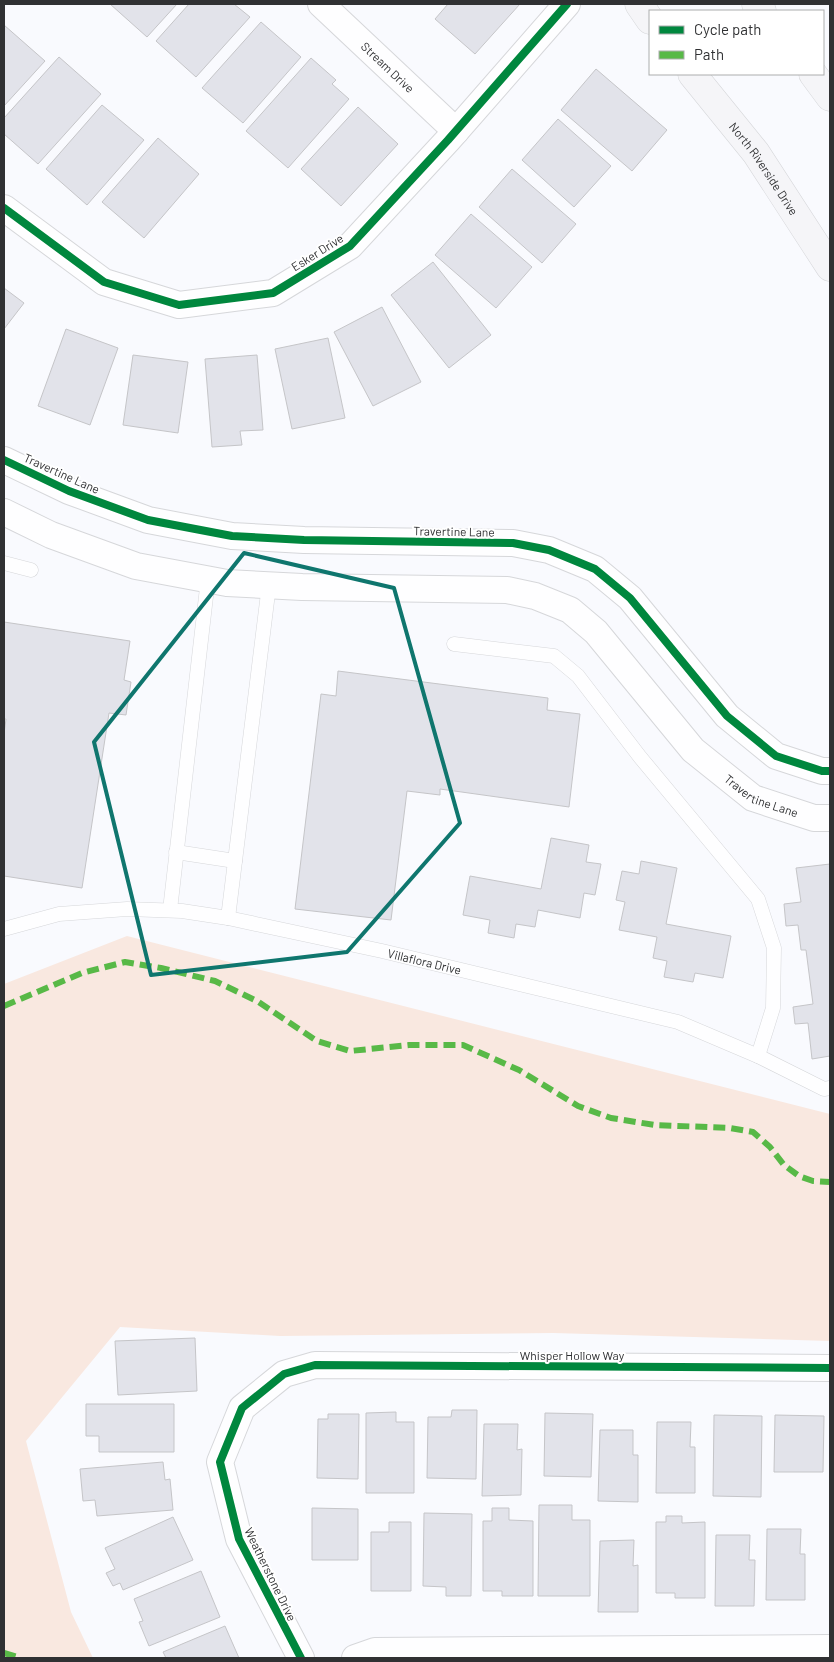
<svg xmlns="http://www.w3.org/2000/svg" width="834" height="1662" font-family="Barlow,sans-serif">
<rect width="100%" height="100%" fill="#f9fafe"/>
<!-- green -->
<polygon fill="#f9e8e0" points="127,936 830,1114 830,1341 553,1333 280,1336 120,1327 26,1441 71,1612 93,1658 4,1658 4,984"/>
<!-- building -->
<g fill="#e2e3ea" stroke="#c5c5c8">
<polygon points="110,4 177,4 147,37"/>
<polygon points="189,4 234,4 250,17 196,77 156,41"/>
<polygon points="448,4 520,4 475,54 435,19"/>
<polygon points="261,22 301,57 243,123 202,88"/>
<polygon points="4,25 45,61 4,106"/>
<polygon points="59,57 101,94 38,164 4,134 4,118"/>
<polygon points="311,58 336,80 332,84 349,99 288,168 246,131"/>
<polygon points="596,69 667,130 632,171 561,110"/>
<polygon points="102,105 144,140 87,205 46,169"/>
<polygon points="358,107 398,144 341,206 301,169"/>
<polygon points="558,119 611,166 574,207 522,160"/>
<polygon points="158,138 199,174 144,238 102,202"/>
<polygon points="512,169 576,224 542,263 479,207"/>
<polygon points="471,214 532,267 496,308 435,255"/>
<polygon points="433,262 491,335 449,368 391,295"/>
<polygon points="4,288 24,303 4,329"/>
<polygon points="382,307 421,382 373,406 334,332"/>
<polygon points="66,329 118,348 90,425 38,406"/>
<polygon points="328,338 345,418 292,429 275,349"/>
<polygon points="133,355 188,362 178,433 123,425"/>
<polygon points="257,355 263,430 240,431 242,445 212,447 205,359"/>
<polygon points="4,622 130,641 124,680 131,682 126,715 109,713 82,888 4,876 4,734 6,719 4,719"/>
<polygon points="338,671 548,698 547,710 580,714 569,807 440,789 440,795 407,791 391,920 295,909 321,694 336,696"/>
<polygon points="551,838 589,845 586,862 601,864 595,895 584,893 580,918 538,910 535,927 516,924 514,938 488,933 490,920 463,915 470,876 541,889"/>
<polygon points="641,861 677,868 666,924 731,936 723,978 695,973 693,982 664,977 667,961 653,958 657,937 619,930 625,902 616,900 622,871 639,874"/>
<polygon points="830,864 830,1056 812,1059 808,1023 795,1024 793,1007 813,1004 806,950 801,950 798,925 786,926 784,904 801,902 796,868"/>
<polygon points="195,1338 197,1391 118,1395 115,1341"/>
<polygon points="86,1404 174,1404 174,1452 99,1452 99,1436 86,1436"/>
<polygon points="452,1410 477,1410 476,1479 427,1478 428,1417 451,1417"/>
<polygon points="396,1412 396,1422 414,1422 414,1493 366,1493 366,1413"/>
<polygon points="545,1413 593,1414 591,1477 544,1476"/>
<polygon points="328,1414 359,1414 358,1479 317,1478 318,1419 328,1419"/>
<polygon points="714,1415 762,1416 761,1497 713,1496"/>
<polygon points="775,1415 824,1416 823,1472 774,1472"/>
<polygon points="657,1422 691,1422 690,1447 695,1447 695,1493 656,1493"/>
<polygon points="484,1424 518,1424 517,1450 522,1449 521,1495 482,1496"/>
<polygon points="600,1430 633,1430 633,1455 638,1455 638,1502 598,1501"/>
<polygon points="163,1462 165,1480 170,1479 173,1510 97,1516 95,1500 83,1501 80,1469"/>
<polygon points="539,1505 572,1505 572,1520 590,1520 590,1596 538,1596"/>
<polygon points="312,1508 358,1509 358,1560 312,1560"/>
<polygon points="492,1508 509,1508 509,1520 533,1521 533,1596 502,1596 502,1591 483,1591 483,1521 492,1521"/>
<polygon points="424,1513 472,1514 471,1596 446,1596 446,1587 423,1586"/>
<polygon points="666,1516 682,1516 682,1523 705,1522 705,1598 675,1598 675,1593 656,1593 656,1522 666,1522"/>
<polygon points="173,1517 193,1560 123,1590 120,1583 113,1586 106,1573 115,1569 105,1548"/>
<polygon points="389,1522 411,1522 411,1591 371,1591 371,1532 389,1532"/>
<polygon points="767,1529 801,1529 800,1554 805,1554 805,1600 766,1600"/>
<polygon points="716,1535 750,1535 749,1560 755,1560 754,1606 715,1606"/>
<polygon points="634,1540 633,1566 638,1565 638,1612 598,1612 600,1541"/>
<polygon points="201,1571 220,1617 149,1646 139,1622 143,1621 134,1599"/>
<polygon points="225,1626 239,1658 166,1658 163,1652"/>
</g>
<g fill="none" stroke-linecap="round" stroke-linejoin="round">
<!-- service casing -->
<g stroke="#d6d7da" stroke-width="15">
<g id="service">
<polyline points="4,563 31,570"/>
<polyline points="454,644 554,656 578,676 640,757 758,899 774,948 773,1008 758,1056"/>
<polyline points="176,852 235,861"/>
<polyline points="170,910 208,579"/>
<polyline points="228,918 269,585"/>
<path id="s1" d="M4 929 59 914 127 909 182 911 228 918 382 951 678 1022 758 1056 824 1089 830 1088"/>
</g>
</g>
<!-- minor casing -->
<g stroke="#d6d7da" stroke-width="28">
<g id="minor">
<path id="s2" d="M321 4 456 131"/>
<polyline points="4,208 104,282 179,305 273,293 350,246 448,140 567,4"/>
<polyline points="4,460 69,491 148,520 232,536 304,540 513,543 549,550 595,569 630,598 727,716 776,756 822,771 830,771"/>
<path id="s3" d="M4 512 51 535 136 566 227 583 302 587 507 590 535 596 570 610 596 632 693 750 753 798 814 818H830"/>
<polyline points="301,1658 239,1539 220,1462 242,1408 284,1374 315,1365 830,1368"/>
<polyline points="355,1658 375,1651 830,1648"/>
</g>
</g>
<!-- secondary casing -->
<g stroke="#d6d7da" stroke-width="29">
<g id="secondary">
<polyline points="639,4 650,20"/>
<polyline points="756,4 762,11"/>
<path id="s4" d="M692 74 756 153 830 267"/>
<polyline points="813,74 830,97"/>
</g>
</g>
<!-- service -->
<use href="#service" stroke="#fefeff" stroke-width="14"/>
<!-- minor -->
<use href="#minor" stroke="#fefeff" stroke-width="26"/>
<!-- secondary -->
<use href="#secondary" stroke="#f5f5f8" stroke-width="28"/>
<!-- quiet -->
<g stroke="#58b947" stroke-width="6" stroke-dasharray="12 6" stroke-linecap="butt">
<polyline points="4,1006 82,973 125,962 161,968 215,981 257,1001 317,1041 350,1051 409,1045 463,1045 519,1070 578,1106 611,1118 655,1125 730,1128 753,1132 770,1147 784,1165 799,1176 813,1181 830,1182"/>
<polyline points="4,1653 21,1658"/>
</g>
<!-- cycleway casing -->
<g stroke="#fff" stroke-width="11">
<g id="cycleway">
<polyline points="4,208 104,282 179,305 273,293 350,246 448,140 567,4"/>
<polyline points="4,460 69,491 148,520 232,536 304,540 513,543 549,550 595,569 630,598 727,716 776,756 822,771 830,771"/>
<polyline points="301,1658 239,1539 220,1462 242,1408 284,1374 315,1365 830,1368"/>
</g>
</g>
<!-- cycleway -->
<use href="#cycleway" stroke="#00873e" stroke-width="8"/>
</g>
<!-- marked area -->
<path fill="none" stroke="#0f766e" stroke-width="4" stroke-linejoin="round" d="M244 553 394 588 460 823 347 952 151 975 94 742Z"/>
<g text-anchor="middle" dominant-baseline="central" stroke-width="4" stroke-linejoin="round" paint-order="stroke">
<!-- street labels -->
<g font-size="12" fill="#303133" stroke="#fff">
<text stroke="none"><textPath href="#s2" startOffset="92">Stream Drive</textPath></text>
<text stroke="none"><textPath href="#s4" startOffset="119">North Riverside Drive</textPath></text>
<text transform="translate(317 252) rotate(-32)">Esker Drive</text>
<text transform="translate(62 473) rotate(24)">Travertine Lane</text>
<text transform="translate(454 531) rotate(1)">Travertine Lane</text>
<text stroke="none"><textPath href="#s3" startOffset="852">Travertine Lane</textPath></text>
<text stroke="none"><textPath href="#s1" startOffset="428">Villaflora Drive</textPath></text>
<text x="572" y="1355">Whisper Hollow Way</text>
<text transform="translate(271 1574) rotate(64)">Weatherstone Drive</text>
</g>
</g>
<!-- border -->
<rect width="834" height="1662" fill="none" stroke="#303133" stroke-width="10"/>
<!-- legend -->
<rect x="649" y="10" width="175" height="65" fill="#ffffff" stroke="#acadad"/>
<rect x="659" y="26" width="25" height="8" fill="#00873e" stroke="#acadad"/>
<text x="694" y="35" font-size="15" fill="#303133">Cycle path</text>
<rect x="659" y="51" width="25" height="8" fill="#58b947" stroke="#acadad"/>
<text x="694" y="60" font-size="15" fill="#303133">Path</text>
</svg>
